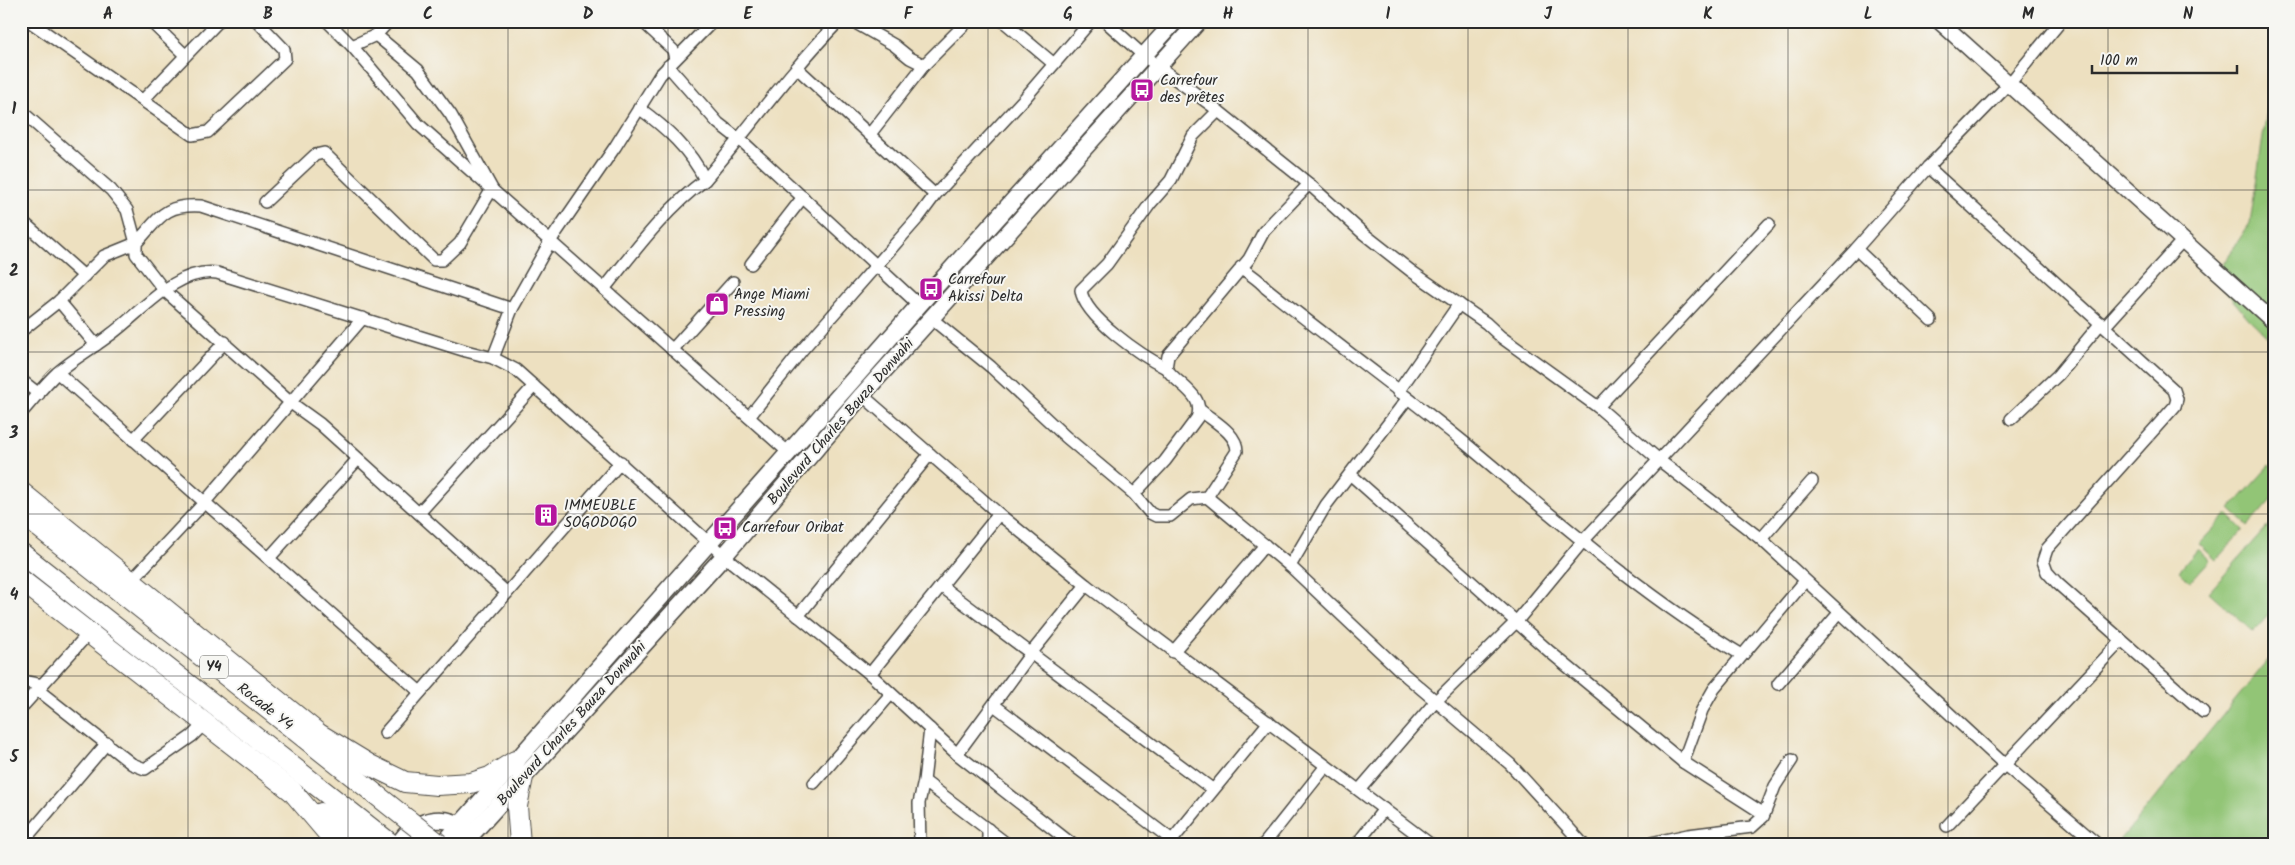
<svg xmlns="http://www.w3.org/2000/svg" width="2295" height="865" font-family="Kalam,sans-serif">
<rect width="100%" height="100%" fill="#f6f6f2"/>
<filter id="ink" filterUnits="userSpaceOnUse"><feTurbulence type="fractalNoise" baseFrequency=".02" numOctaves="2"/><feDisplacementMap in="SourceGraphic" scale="10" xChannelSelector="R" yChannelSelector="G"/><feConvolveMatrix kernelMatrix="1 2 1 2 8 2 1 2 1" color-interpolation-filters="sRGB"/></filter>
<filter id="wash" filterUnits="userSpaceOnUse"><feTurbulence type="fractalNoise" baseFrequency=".0096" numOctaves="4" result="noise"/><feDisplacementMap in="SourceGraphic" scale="20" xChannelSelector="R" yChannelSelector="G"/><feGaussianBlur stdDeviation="1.12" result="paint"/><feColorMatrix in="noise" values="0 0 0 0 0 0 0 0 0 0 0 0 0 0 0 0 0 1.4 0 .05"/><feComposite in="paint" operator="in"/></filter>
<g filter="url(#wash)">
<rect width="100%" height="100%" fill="#ede0c0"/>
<!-- green -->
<g fill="#92c576" stroke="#5e7850">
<polygon points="2274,64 2274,342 2249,319 2214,278 2250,223"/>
<polygon points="2270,465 2274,468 2274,497 2248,526 2230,509"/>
<polygon points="2227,514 2243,530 2216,560 2199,544"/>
<polygon points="2274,519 2274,609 2253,632 2209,592"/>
<polygon points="2198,549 2210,560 2190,582 2179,571"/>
<polygon points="2274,653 2274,844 2117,844"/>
</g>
</g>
<g filter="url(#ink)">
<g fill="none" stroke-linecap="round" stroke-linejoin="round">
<!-- minor casing -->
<g stroke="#484641" stroke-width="14">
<g id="minor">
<polyline points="29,21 192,135 208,132 285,59 284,49 257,21"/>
<polyline points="150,21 185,55"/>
<polyline points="327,21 352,46 418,124 789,453"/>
<polyline points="642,21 673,50 675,59"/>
<polyline points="852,21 894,45 910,58 924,65"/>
<polyline points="1003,21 1054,64"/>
<polyline points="1105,21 1144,56 1211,105 1309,184 1364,234 1411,271 1486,323 1501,337 1598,407 1659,460 1761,539 2005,765 2097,844"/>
<polyline points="352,46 376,35 389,21"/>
<polyline points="668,66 718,123 745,144 919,305"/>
<polyline points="797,68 935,195"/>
<polyline points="143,100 219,21"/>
<path d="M21 111 111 190 127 210 136 243C160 218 163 204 201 206L512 309"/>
<polyline points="870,134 924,65 968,21"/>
<polyline points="1928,167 2174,390 2177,399 2175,406 2047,549 2043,561 2047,572 2057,583 2203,712"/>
<path d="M705 180C750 127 790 71 839 21"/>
<polyline points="265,202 315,155 324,153 434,260 442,260 460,243 492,189 451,115 418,70 376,35"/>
<polyline points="21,220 84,276"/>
<polyline points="1856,249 1931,320"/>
<polyline points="751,264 803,197"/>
<path d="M1241 267C1250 275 1259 279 1266 288 1332 341 1401 391 1466 444 1555 518 1643 596 1742 655"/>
<path d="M604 289C633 253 667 207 705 180 690 149 666 128 639 108"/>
<polyline points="59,301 96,345"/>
<polyline points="932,319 991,367 1066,437 1134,494 1150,513 1156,516 1170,516 1191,499 1207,497 1290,566 1405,675 1510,764 1583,844"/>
<polyline points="2105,326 2183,240"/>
<polyline points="21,331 59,301 104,256 136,243 136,254 164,290 291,403 320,424 507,593"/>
<polyline points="672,350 733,282"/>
<polyline points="493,358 512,309 551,240 615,147 660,75 713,21"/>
<path d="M1166 368C1142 356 1084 317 1081 290L1107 264 1150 204 1171 180 1193 136 1218 111"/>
<polyline points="58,373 420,692"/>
<polyline points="21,380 39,394"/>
<polyline points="1398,392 1459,304"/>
<polyline points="862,395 999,514 1086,585 1430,844"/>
<polyline points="1598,407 1769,224"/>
<path d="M1200 410C1213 421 1237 433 1237 451L1207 497"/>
<path d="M21 413C33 400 44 385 57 373 73 359 93 348 110 335 142 312 175 268 217 273L466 351 493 358 516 370 724 556 870 674 957 754 1072 844"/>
<polyline points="749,417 802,350 918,218 935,195 1024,99 1091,21"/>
<polyline points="2011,419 2058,375 2101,323"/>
<polyline points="133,440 225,342"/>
<polyline points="1350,474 1550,652 1683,762"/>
<path d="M1134 494 1165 461 1197 418C1206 395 1177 385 1166 368L1168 356 1249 259 1264 231 1309 184"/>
<polyline points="419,513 534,386"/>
<polyline points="1761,539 1812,481"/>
<polyline points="269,558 358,459"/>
<polyline points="1290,566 1326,505 1407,399"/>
<polyline points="132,580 204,503 363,318"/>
<polyline points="941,586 1212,789"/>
<polyline points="798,616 930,454"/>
<polyline points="1173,652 1265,545"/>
<polyline points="870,674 999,514"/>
<polyline points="21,681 43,685"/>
<polyline points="1778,684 1839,613"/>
<polyline points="38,690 132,764 145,769 192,736 204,724"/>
<polyline points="994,705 1172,840"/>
<polyline points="21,708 88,634"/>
<polyline points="385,733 621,462"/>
<polyline points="957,754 1032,652 1086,585"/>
<polyline points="924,781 1007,844"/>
<polyline points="814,783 891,694"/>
<polyline points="1360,789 1436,701 1517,621 1583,541 1856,249 1928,167 2010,83 2061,21"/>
<polyline points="1764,814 1683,762 1702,710 1714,689 1805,581"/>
<polyline points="1947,826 2121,641"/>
<polyline points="988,829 988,844"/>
<polyline points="21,844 107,743"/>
<polyline points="920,844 919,803 924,781 930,729"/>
<polyline points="1169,844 1269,722"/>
<polyline points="1264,844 1326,766"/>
<polyline points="1357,844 1384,809"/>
<polyline points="1646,844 1688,835 1752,827 1763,817 1775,786 1792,760"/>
</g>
</g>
<!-- tertiary casing -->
<g stroke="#484641" stroke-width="18">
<polyline id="tertiary" points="1939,21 2274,322"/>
</g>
<!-- secondary casing -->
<g stroke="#484641" stroke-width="19">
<g id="secondary">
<path d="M399 844C414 819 444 812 467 830"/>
<polyline points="443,844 919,305 1175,21"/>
<polyline points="463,844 724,556 862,395 1199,21"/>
</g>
</g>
<!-- trunk casing -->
<g stroke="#484641" stroke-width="22">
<g id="trunk">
<polyline points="21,492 319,734 370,765 405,782 437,785 471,783 490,777 515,761"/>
<polyline points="21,513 408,820"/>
<polyline points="21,553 391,844"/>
<polyline points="21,580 292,791 337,844"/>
<polyline points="321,813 364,844"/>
<polyline points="520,844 517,806 523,777"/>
</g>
</g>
<!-- minor -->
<use href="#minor" stroke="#fff" stroke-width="11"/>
<!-- tertiary -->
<use href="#tertiary" stroke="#fff" stroke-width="15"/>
<!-- secondary -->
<use href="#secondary" stroke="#fff" stroke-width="16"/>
<!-- trunk -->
<use href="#trunk" stroke="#fff" stroke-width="20"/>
<!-- trunk-bridge casing -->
<g stroke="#484641" stroke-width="22" stroke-linecap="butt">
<polyline id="trunk-bridge" points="408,820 439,844"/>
</g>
<!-- trunk-bridge -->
<use href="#trunk-bridge" stroke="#fff" stroke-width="20"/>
</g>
</g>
<!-- grid -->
<path fill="none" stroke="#2b2b2b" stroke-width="1" stroke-opacity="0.55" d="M188 21V844M348 21V844M508 21V844M668 21V844M828 21V844M988 21V844M1148 21V844M1308 21V844M1468 21V844M1628 21V844M1788 21V844M1948 21V844M2108 21V844M21 190H2274M21 352H2274M21 514H2274M21 676H2274"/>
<!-- icons -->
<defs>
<g id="bus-square" transform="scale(1.25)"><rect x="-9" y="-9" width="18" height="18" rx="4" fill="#b5179e" stroke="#f6f6f2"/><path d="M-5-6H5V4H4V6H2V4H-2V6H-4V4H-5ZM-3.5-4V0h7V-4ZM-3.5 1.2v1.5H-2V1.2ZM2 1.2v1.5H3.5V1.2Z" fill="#fff"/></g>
<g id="shop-square" transform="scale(1.25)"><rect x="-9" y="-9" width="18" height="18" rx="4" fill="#b5179e" stroke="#f6f6f2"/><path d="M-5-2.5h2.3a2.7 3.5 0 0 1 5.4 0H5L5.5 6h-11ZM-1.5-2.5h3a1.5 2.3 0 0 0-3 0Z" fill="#fff"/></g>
<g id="building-square" transform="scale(1.25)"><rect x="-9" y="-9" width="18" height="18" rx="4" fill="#b5179e" stroke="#f6f6f2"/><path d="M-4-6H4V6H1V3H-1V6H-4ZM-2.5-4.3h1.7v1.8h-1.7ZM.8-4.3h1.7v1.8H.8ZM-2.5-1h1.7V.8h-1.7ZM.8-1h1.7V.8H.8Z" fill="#fff"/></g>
</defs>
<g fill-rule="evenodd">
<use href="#bus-square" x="1142" y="90"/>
<use href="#bus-square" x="931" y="289"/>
<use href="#shop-square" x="717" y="304"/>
<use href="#building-square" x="546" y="515"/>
<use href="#bus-square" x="725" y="528"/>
</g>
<g text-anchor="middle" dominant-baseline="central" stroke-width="4" stroke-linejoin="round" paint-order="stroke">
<!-- shield labels -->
<rect fill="#f6f6f2" stroke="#686867" stroke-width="1" x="200" y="655.5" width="28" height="23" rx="4"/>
<g font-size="14" font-weight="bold" fill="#2b2b2b">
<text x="214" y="667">Y4</text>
</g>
<!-- poi labels -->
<g font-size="15" fill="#2b2b2b" stroke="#f6f6f2" text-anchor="start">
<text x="1160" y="81">Carrefour<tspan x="1160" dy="17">des prêtes</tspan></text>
<text x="948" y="280">Carrefour<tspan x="948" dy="17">Akissi Delta</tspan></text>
<text x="734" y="295">Ange Miami<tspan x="734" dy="17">Pressing</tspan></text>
<text x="564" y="506">IMMEUBLE<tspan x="564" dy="17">SOGODOGO</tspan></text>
<text x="742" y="528">Carrefour Oribat</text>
</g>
<!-- street labels -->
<g font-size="15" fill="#2b2b2b" stroke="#f6f6f2">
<text transform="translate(841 422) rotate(-49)">Boulevard Charles Bauza Donwahi</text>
<text transform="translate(265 707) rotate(38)">Rocade Y4</text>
<text transform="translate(572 724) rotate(-48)">Boulevard Charles Bauza Donwahi</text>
</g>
</g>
<!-- margin -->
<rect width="2295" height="865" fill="none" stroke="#f6f6f2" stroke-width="55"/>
<!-- scale -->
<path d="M2092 65v8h145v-8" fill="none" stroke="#2b2b2b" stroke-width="2.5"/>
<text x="2100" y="65" font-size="15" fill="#2b2b2b" stroke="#f6f6f2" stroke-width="4" paint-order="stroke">100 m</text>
<rect x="28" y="28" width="2240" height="810" fill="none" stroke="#2b2b2b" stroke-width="2"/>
<g font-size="16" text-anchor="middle" font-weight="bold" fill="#2b2b2b">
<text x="108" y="19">A</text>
<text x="268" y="19">B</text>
<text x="428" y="19">C</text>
<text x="588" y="19">D</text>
<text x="748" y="19">E</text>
<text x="908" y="19">F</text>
<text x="1068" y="19">G</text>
<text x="1228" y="19">H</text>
<text x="1388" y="19">I</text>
<text x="1548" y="19">J</text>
<text x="1708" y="19">K</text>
<text x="1868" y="19">L</text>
<text x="2028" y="19">M</text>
<text x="2188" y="19">N</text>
<text x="14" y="114">1</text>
<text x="14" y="276">2</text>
<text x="14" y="438">3</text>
<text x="14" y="600">4</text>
<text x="14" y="762">5</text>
</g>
</svg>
